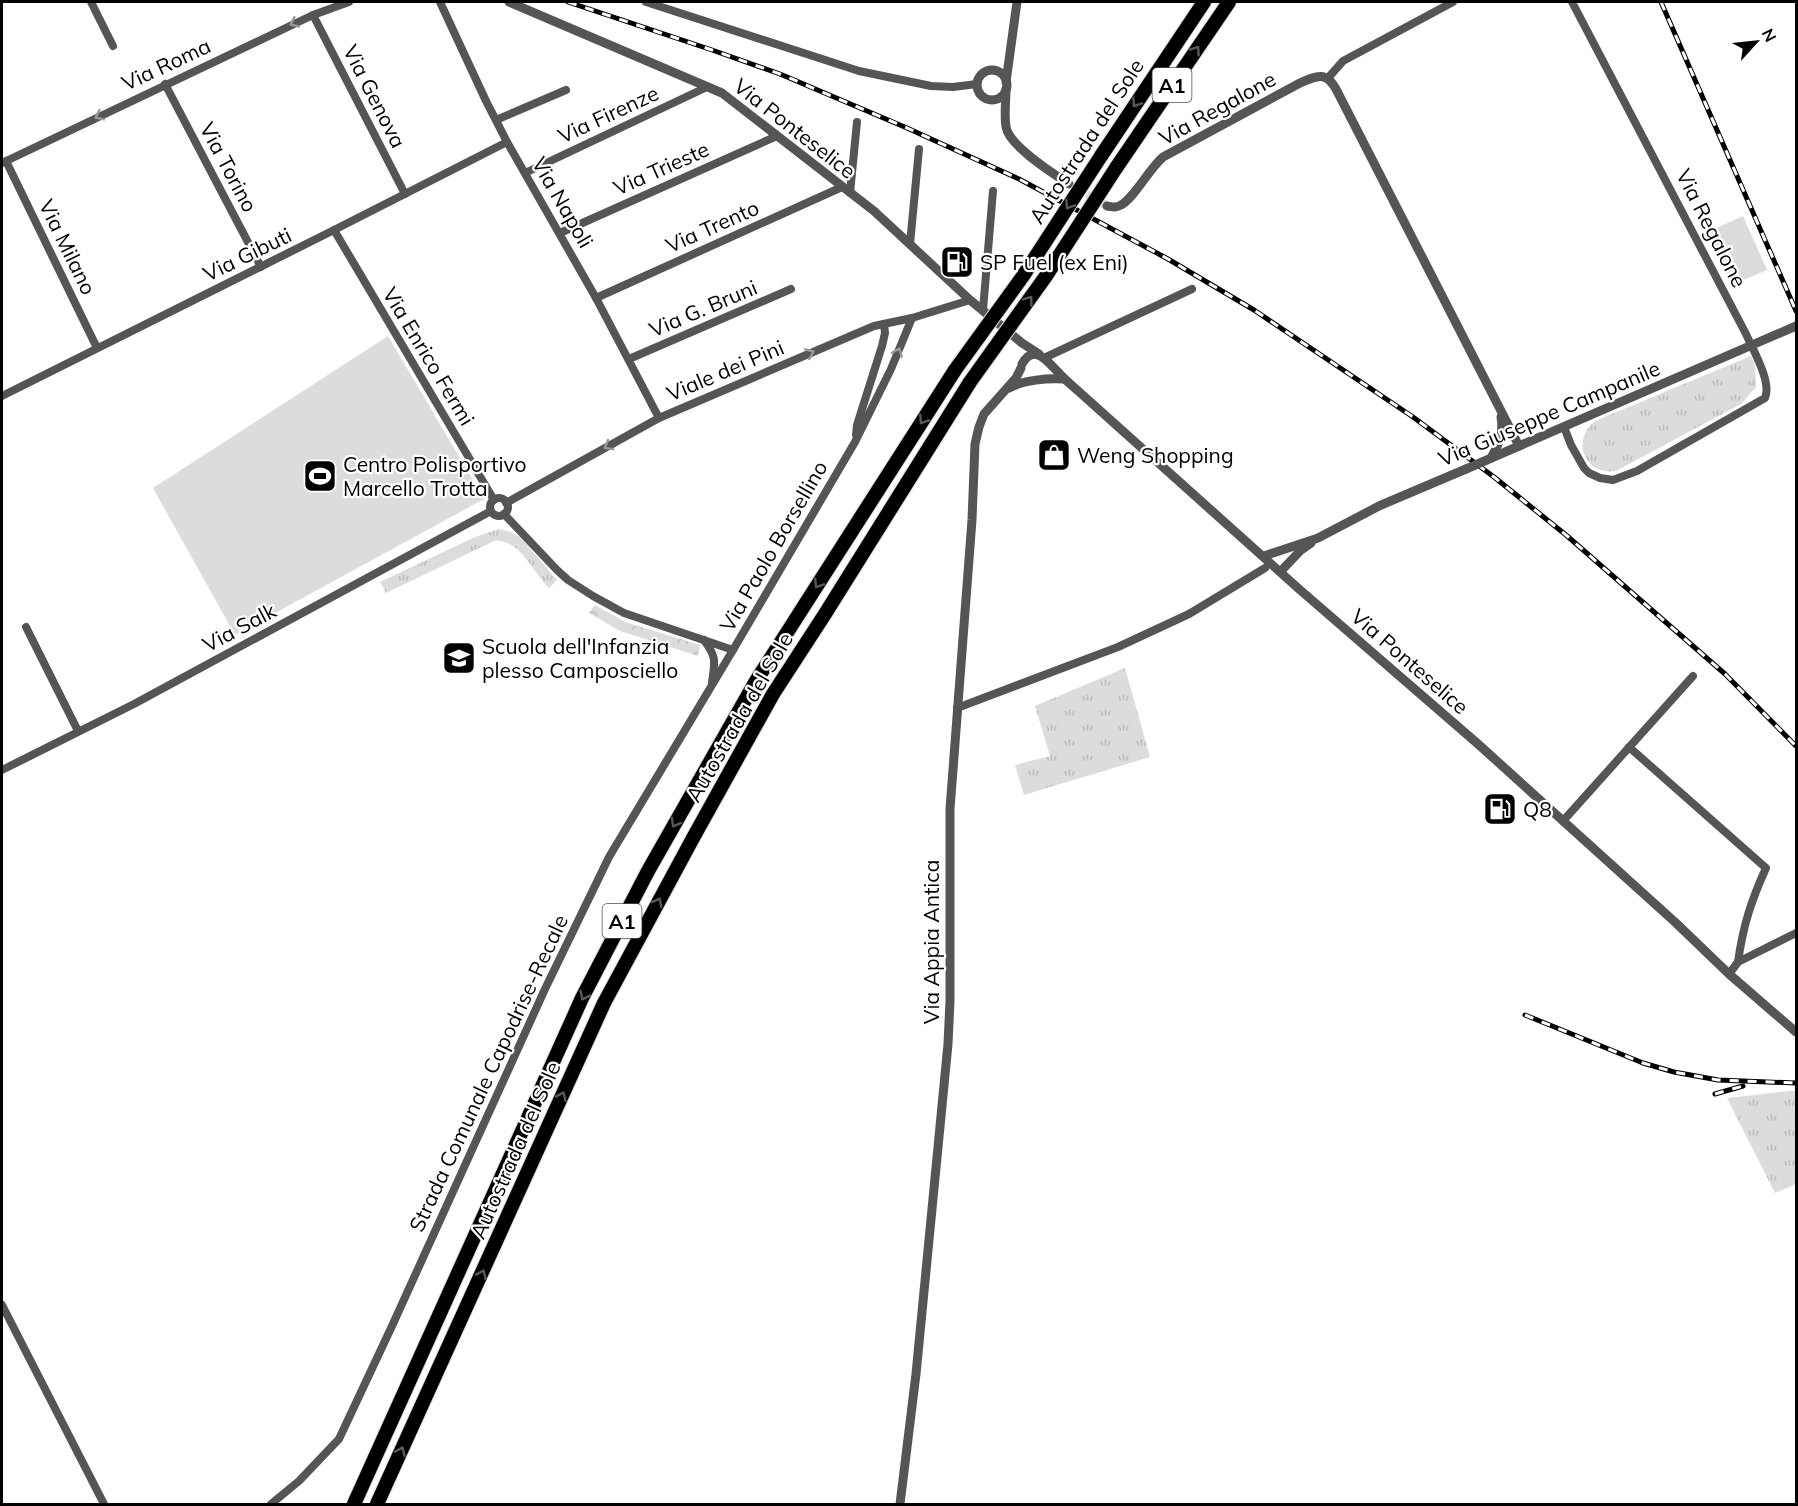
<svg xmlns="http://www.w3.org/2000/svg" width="1798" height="1506" font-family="Mulish,sans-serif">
<defs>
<pattern id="grass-tufts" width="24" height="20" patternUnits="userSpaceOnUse" patternTransform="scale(1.5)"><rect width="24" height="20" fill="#dcdcdc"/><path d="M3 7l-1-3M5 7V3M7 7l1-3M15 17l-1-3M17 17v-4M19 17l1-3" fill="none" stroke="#bbb"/></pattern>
<pattern id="forest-crowns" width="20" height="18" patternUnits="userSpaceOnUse" patternTransform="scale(1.5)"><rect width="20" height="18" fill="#dcdcdc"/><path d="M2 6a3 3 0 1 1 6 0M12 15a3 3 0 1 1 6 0" fill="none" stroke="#bbb"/></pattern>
</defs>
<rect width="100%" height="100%" fill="#fff"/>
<!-- grass -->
<g fill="url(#grass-tufts)">
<path d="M1751 356 1755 365 1756 387 1741 404 1616 471C1585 476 1570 441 1595 421Z"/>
<path d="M499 529 511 532 520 537 557 580 549 588C533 573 519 537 494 541L386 593 380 582 475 537Z"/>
<polygon points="1125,668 1150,757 1024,795 1015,765 1050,756 1035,706"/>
<polygon points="1788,1091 1796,1091 1796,1184 1775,1193 1727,1098"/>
</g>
<!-- forest -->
<polygon fill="url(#forest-crowns)" points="595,605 625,622 700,645 698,656 620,631 589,613"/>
<!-- pitch -->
<g fill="#dcdcdc">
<polygon points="1743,216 1767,270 1732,285 1708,232"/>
<polygon points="388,336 484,499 235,635 153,488"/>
</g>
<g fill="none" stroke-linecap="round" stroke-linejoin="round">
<!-- tertiary-tunnel -->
<polyline stroke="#d9d9d9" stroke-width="9" stroke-dasharray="9 4.5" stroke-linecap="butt" points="1075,188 1107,206"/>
<!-- motorway casing -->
<g stroke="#dbdbdb" stroke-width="16">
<g id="motorway">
<polyline points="1101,156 1204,2"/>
<polyline points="1116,168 1229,2"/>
<polyline points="354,1504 582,998 648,871 756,681 955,370"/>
<polyline points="377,1504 604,1003 693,838 773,694 825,614 970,382"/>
</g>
</g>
<!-- minor -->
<g stroke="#555" stroke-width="8">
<polyline points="91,2 113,46"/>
<polyline points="440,2 486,101 507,142 596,298 659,418"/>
<polyline points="646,2 859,71 931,86 953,87 977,84"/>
<polyline points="313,15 405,194"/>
<polyline points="1328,78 1343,61 1453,2"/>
<polyline points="165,84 261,267"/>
<polyline points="496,120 566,90"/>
<polyline points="6,161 97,348"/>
<polyline points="2,163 313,15 349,2"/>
<polyline points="525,173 707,87"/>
<polyline points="850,193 857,122"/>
<polyline points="334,230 494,500"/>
<polyline points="560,233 777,136"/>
<polyline points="910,244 919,149"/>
<polyline points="596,298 842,187"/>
<polyline points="983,310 993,191"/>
<polyline points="1044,358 1192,289"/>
<polyline points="629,359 791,289"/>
<polyline points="2,396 334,230 507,142"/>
<path d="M1564 427 1571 445 1584 468 1589 473 1600 478 1613 480 1637 471 1765 398C1772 382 1753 350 1746 334L1572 2"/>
<polyline points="856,435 857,425 882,346 885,333 884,324"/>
<circle cx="499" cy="507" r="9"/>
<polyline points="506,503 659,418 874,326 912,318 970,300"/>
<polyline points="504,514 557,570 568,580 593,596 624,613 733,650 855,442 891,369 912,318"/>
<polyline points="26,627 78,731"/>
<path d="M704 640C717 657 715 662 712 682"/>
<polyline points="957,708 1118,647 1189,614 1265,568"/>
<path d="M1629 747 1766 868C1751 901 1743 926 1738 962"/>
<polyline points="2,770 134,704 491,511"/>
<polyline points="1563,821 1693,676"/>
<polyline points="1729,974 1738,962 1796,933"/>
<polyline points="2,1305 104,1504"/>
<polyline points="271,1504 299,1481 339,1439 392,1326 545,989 609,857 733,650"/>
</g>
<!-- tertiary -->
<g stroke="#555" stroke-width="9">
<polyline points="509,2 722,93 874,211 970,300 1022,343 1039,354"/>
<circle cx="992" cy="85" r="15"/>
<polyline points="1006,82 1017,2"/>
<path d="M1006 89C1006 101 1004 115 1006 127 1009 146 1054 174 1069 184"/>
<path d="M1107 206C1113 207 1116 208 1121 205 1134 198 1149 169 1163 157L1300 83C1318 75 1327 71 1337 91L1519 446"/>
<path d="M1022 364C1034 343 1047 361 1057 371 1063 378 1069 383 1076 389L1299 589 1478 744 1676 923 1729 974 1796 1032"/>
<path d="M1009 388C1024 380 1047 378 1064 379"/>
<path d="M1491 458C1499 444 1504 433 1501 417"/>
<polyline points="1264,556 1318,538 1379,506 1466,469"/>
<polyline points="1281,571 1301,550 1311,543"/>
<polyline points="900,1504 916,1374 948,1044 950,1001 950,809 972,520 975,444 979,427 984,414 1016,378 1021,368"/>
</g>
<!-- motorway -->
<use href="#motorway" stroke="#000" stroke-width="14"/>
<!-- rail casing -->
<g stroke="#000" stroke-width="5">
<g id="rail">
<polyline points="568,2 712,50 780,74 907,128 1019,179 1168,259 1254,310 1413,417 1494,477 1566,535 1725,674 1796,746"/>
<polyline points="1661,2 1796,311"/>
<polyline points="1525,1015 1643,1063 1674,1072 1718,1080 1796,1083"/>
<polyline points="1715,1094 1743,1086"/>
</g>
</g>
<!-- rail -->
<use href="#rail" stroke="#fff" stroke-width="3" stroke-dasharray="9" stroke-linecap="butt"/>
<!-- motorway-bridge casing -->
<g stroke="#dbdbdb" stroke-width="16" stroke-linecap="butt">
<g id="motorway-bridge">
<polyline points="955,370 1023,276 1101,156"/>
<polyline points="970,382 1046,276 1116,168"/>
</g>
</g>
<!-- tertiary-bridge -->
<polyline stroke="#555" stroke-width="9" points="1466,469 1796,326"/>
<!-- motorway-bridge -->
<use href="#motorway-bridge" stroke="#000" stroke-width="14"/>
</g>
<!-- one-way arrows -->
<defs><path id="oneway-chevron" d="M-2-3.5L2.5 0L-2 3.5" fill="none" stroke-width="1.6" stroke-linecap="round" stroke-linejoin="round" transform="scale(1.5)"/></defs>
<g stroke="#999">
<use href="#oneway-chevron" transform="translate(294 23) rotate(155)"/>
<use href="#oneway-chevron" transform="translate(99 116) rotate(154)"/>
<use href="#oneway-chevron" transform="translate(898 352) rotate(-67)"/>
<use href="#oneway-chevron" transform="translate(810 353) rotate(-23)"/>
<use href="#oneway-chevron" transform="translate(608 446) rotate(151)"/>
</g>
<g stroke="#595959">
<use href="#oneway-chevron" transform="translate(1196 50) rotate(-56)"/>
<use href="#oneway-chevron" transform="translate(1136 103) rotate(124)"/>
<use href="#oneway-chevron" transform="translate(1069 205) rotate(123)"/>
<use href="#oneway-chevron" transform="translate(1029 300) rotate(-54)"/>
<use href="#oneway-chevron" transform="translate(923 420) rotate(123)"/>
<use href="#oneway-chevron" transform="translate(818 584) rotate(123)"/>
<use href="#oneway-chevron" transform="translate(675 823) rotate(119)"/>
<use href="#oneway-chevron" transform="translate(658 902) rotate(-62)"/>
<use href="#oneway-chevron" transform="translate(584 996) rotate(116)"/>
<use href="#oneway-chevron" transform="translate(562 1096) rotate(-66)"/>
<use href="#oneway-chevron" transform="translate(482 1274) rotate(-66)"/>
<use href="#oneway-chevron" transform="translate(401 1451) rotate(-66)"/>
</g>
<!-- icons -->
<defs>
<g id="fuel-square" transform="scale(1.725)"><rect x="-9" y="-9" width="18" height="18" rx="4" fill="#000" stroke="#fff"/><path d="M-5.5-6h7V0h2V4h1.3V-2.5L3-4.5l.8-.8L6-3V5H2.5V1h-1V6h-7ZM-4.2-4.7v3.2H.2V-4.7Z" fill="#fff"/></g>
<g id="shop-square" transform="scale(1.725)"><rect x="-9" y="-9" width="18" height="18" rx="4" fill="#000" stroke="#fff"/><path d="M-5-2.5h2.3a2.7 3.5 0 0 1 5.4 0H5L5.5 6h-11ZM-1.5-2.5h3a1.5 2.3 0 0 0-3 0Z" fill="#fff"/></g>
<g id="stadium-square" transform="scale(1.725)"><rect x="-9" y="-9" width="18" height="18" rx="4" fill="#000" stroke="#fff"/><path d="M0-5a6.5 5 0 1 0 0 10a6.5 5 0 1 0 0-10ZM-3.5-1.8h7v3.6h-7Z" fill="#fff"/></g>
<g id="school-square" transform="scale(1.725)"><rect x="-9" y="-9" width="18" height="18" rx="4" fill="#000" stroke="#fff"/><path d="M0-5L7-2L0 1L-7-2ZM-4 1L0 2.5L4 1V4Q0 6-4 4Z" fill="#fff"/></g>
</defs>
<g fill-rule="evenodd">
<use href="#fuel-square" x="957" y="262"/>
<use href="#shop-square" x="1054" y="455"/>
<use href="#stadium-square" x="320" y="476"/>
<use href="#school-square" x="459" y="658"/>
<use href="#fuel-square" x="1500" y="809"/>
</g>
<g text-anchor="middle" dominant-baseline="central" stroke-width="4.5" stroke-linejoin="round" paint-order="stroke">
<!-- shield labels -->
<g fill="#fff" stroke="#4c4c4c" stroke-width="1.5">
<rect x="1152.5" y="68" width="39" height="34" rx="4.5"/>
<rect x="602.5" y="904" width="39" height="34" rx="4.5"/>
</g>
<g font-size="20" font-weight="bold" fill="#000">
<text x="1172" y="85">A1</text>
<text x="622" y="921">A1</text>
</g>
<!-- street labels -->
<g font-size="21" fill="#000" stroke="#fff">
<text transform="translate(166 64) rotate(-25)">Via Roma</text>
<text transform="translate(375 96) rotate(63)">Via Genova</text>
<text transform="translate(1217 108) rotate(-29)">Via Regalone</text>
<text transform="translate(608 114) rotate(-25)">Via Firenze</text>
<text transform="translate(795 128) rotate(38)">Via Ponteselice</text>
<text transform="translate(1086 141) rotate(-57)">Autostrada del Sole</text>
<text transform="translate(229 167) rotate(62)">Via Torino</text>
<text transform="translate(661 168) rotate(-24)">Via Trieste</text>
<text transform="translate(563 202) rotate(60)">Via Napoli</text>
<text transform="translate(712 226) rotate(-24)">Via Trento</text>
<text transform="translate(1712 228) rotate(63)">Via Regalone</text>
<text transform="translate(68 247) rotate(64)">Via Milano</text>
<text transform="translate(247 254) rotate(-26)">Via Gibuti</text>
<text transform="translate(703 308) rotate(-23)">Via G. Bruni</text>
<text transform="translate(429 356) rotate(59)">Via Enrico Fermi</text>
<text transform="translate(725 370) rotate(-23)">Viale dei Pini</text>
<text transform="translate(1549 413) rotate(-23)">Via Giuseppe Campanile</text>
<text transform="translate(773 546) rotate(-60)">Via Paolo Borsellino</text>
<text transform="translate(239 627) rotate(-28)">Via Salk</text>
<text transform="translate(1410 661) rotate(41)">Via Ponteselice</text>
<text transform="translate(739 717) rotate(-60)">Autostrada del Sole</text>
<text transform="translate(931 942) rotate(-90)">Via Appia Antica</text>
<text transform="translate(488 1073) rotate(-65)">Strada Comunale Capodrise-Recale</text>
<text transform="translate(515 1150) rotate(-66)">Autostrada del Sole</text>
</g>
<!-- poi labels -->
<g font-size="21" fill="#000" stroke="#fff" text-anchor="start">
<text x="980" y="262">SP Fuel (ex Eni)</text>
<text x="1077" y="455">Weng Shopping</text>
<text x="343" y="464">Centro Polisportivo<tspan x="343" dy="24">Marcello Trotta</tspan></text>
<text x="482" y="646">Scuola dell'Infanzia<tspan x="482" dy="24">plesso Camposciello</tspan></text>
<text x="1523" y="809">Q8</text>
</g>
</g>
<!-- border -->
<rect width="1798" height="1506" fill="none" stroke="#000000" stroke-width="6"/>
<!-- north arrow -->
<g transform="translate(1756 42) rotate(63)" stroke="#ffffff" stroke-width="4.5" paint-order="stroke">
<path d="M0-4.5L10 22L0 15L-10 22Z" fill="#000000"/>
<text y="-9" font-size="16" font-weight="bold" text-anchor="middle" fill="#000000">N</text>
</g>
</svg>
